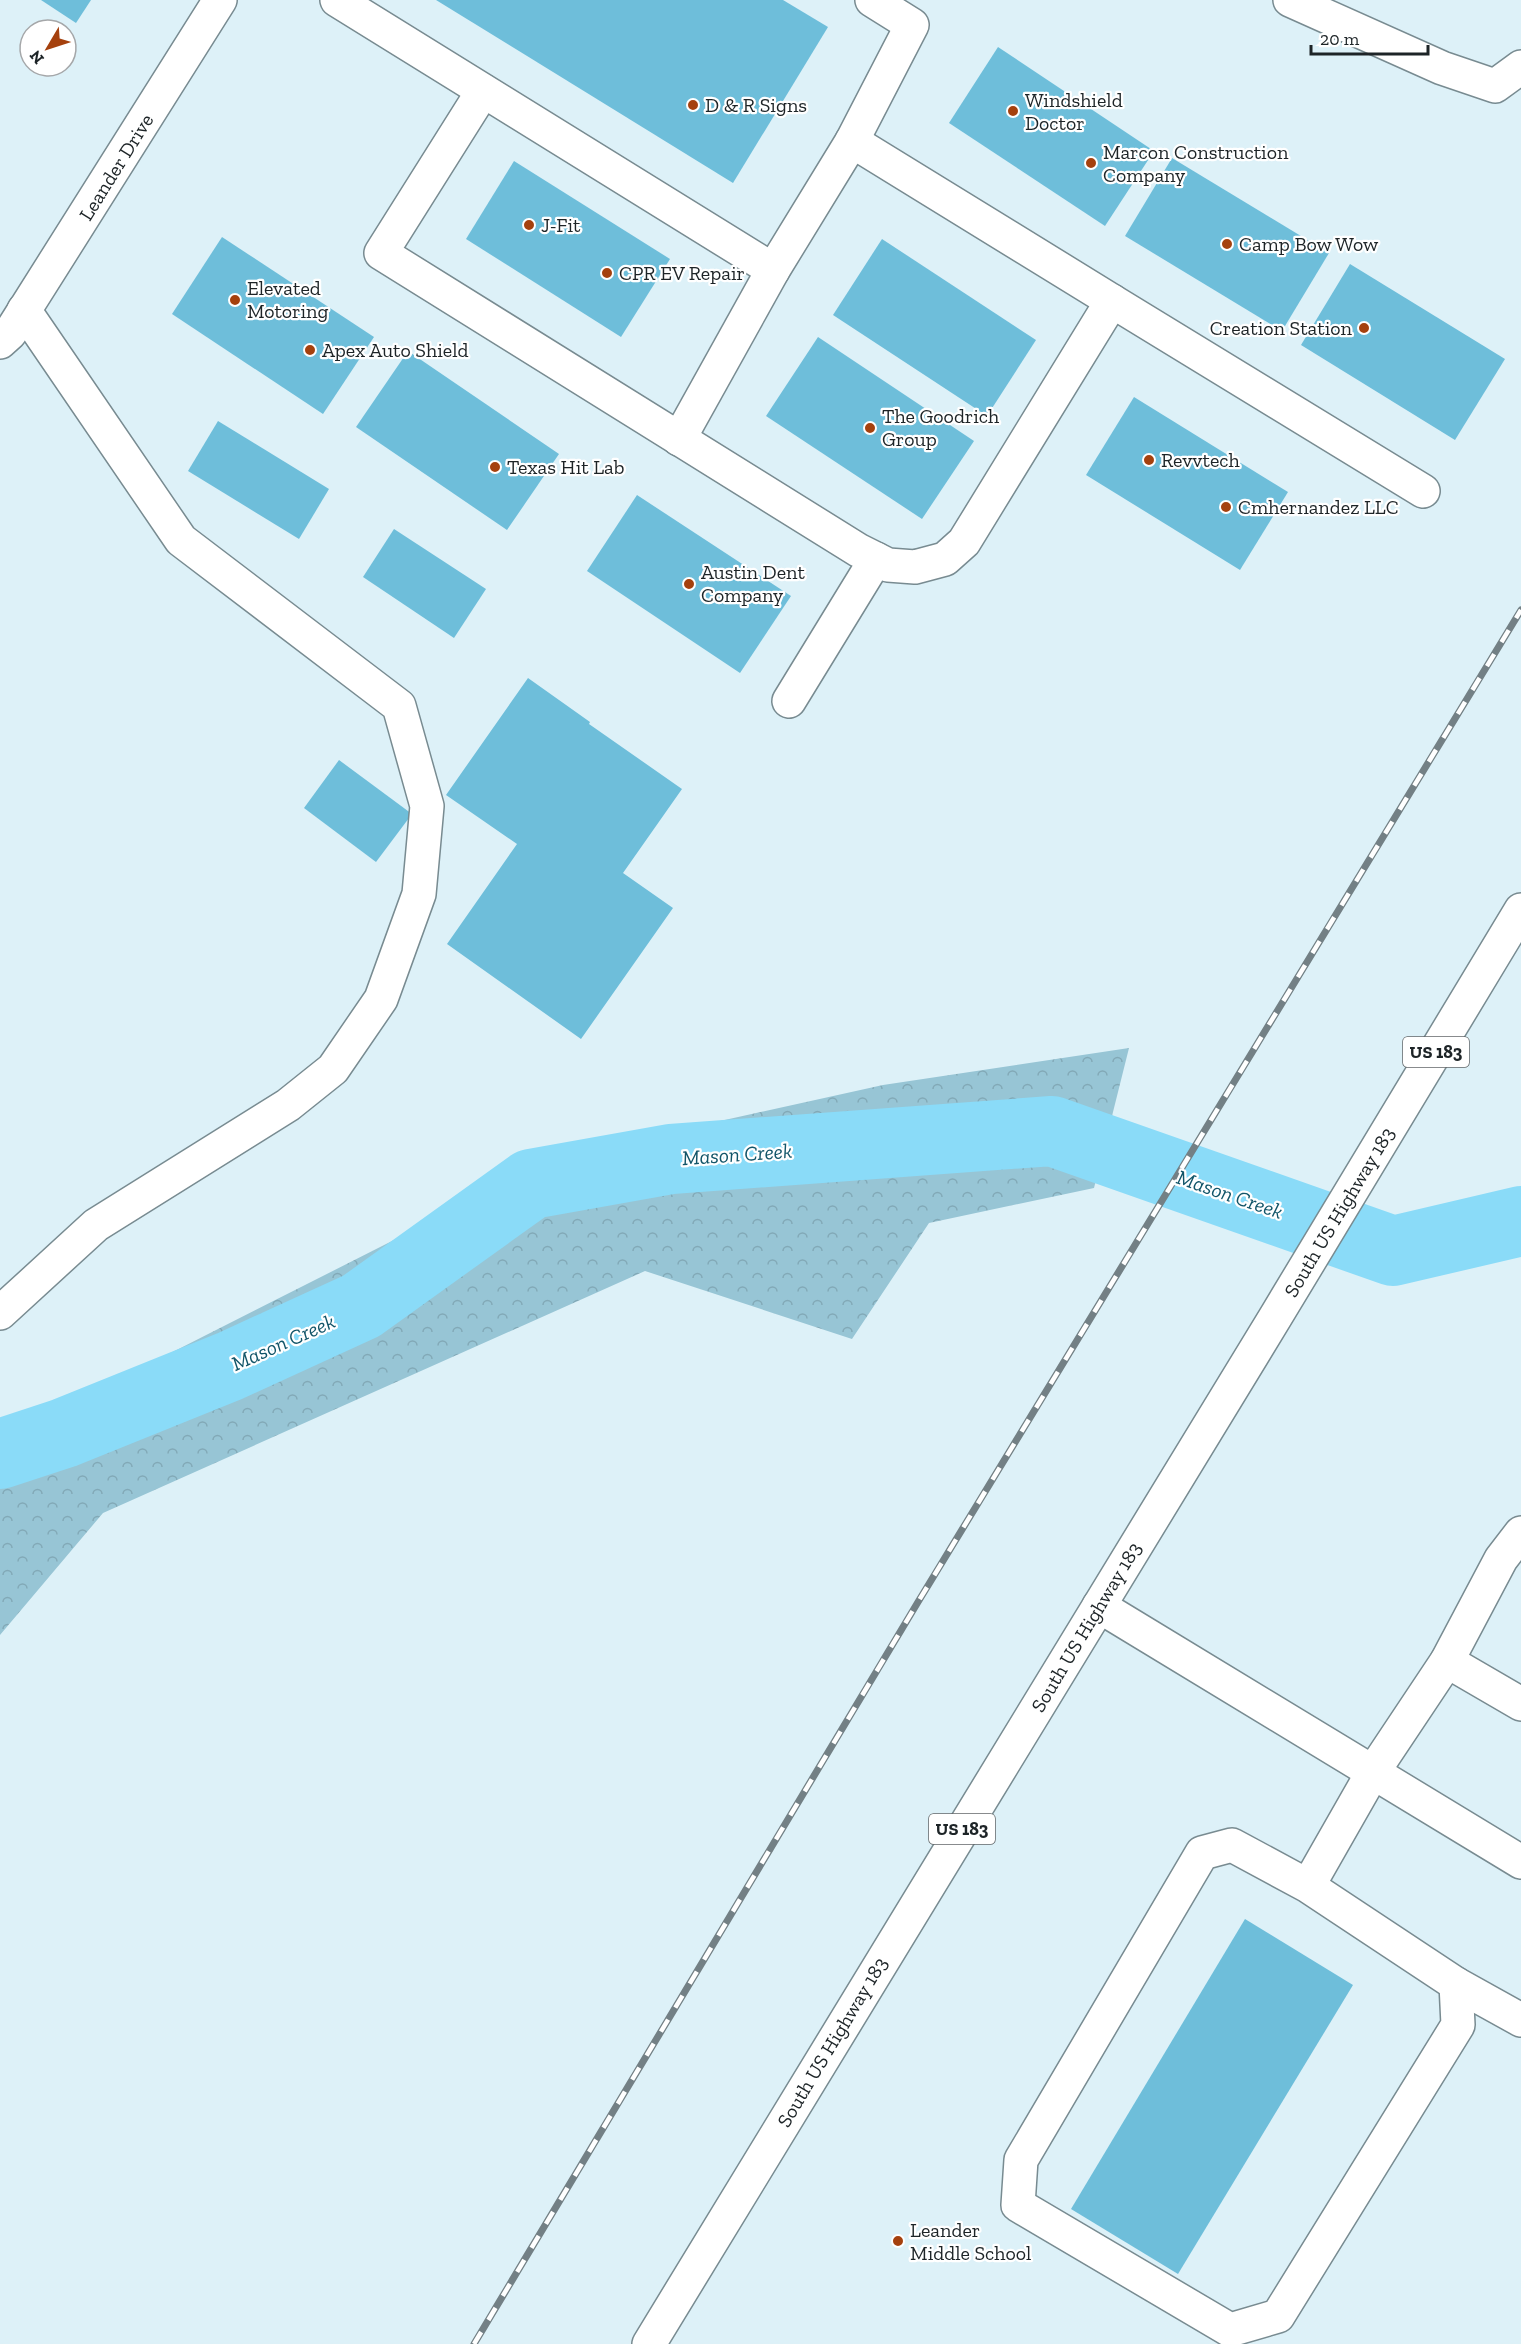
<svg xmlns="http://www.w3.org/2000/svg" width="1521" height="2344" font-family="'Zilla Slab',serif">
<defs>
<pattern id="forest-crowns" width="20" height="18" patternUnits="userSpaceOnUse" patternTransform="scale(1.5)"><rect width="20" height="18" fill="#97c5d5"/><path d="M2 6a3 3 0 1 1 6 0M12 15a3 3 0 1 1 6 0" fill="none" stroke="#82a9b7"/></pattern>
</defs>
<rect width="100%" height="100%" fill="#ddf1f8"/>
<!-- forest -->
<polygon fill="url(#forest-crowns)" points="1129,1048 1094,1188 929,1223 852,1339 645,1271 103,1513 0,1635 0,1428 147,1365 558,1157 883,1085"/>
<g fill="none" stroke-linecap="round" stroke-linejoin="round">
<!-- river -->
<polyline stroke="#8adbf8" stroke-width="70" points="0,1454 64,1433 230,1366 361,1306 531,1184 671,1159 1052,1131 1393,1251 1521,1221"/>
</g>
<!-- building -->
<g fill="#6ebeda">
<polygon points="41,0 91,0 76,23"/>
<polygon points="436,0 783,0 828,27 733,183"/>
<polygon points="998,47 1154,151 1105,226 949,123"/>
<polygon points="1172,158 1329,253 1282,331 1125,236"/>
<polygon points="514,161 670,259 621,337 466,239"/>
<polygon points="222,237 374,337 323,414 172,314"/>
<polygon points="882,239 1036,340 987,416 833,315"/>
<polygon points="1350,264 1505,359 1455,440 1301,345"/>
<polygon points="818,337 974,441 922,519 766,416"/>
<polygon points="408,351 559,454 507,530 356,427"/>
<polygon points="1134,397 1288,492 1240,570 1086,475"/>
<polygon points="218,421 329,489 299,539 188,471"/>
<polygon points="637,495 791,596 740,673 587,571"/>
<polygon points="394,529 486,589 454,638 363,577"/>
<polygon points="528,678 590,722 589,724 682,789 623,873 673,908 581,1039 447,944 517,844 446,795"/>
<polygon points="339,760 412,814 376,862 304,808"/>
<polygon points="1245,1919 1353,1985 1178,2274 1071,2209"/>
</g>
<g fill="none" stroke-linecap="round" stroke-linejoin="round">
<!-- minor casing -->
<g stroke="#788b91" stroke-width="36">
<g id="minor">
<polyline points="337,0 773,270 852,141 912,25 872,0"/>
<polyline points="1290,0 1442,68 1495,86 1521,67"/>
<polyline points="483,91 381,253 858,550 888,565 915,567 945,559 964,542 1112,301 852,141"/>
<polyline points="1112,301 1423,491"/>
<polyline points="0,342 10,333 220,0"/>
<polyline points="679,439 773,270"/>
<polyline points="789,701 876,559"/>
<polyline points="0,1313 96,1225 288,1105 333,1069 381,999 419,894 427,806 399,706 181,540 24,310"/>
<polyline points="1099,1606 1521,1862"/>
<polyline points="1447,1661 1521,1704"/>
<polyline points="1308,1886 1456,1984 1458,2025 1278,2316 1230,2330 1018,2205 1021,2160 1202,1853 1232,1845 1308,1886 1373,1772 1447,1661 1501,1559 1521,1533"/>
<polyline points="1456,1984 1521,2020"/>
</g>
</g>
<!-- major casing -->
<g stroke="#788b91" stroke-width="36">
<polyline id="major" points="649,2344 1276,1316 1521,910"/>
</g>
<!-- minor -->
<use href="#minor" stroke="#fff" stroke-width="33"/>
<!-- major -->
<use href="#major" stroke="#fff" stroke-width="33"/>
<!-- rail casing -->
<g stroke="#738085" stroke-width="7">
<polyline id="rail" points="474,2344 918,1602 1521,610"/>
</g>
<!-- rail -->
<use href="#rail" stroke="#fff" stroke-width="4.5" stroke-dasharray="14" stroke-linecap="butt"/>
</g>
<!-- markers -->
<g fill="#a5410e" stroke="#fff" stroke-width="2">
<circle cx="693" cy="105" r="6"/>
<circle cx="1013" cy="111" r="6"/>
<circle cx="1091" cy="163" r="6"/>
<circle cx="529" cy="225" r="6"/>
<circle cx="1227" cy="244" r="6"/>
<circle cx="607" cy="273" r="6"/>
<circle cx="235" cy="300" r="6"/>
<circle cx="1364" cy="328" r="6"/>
<circle cx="310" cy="350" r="6"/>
<circle cx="870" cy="428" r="6"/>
<circle cx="1149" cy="460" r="6"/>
<circle cx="495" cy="467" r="6"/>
<circle cx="1226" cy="507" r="6"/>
<circle cx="689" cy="584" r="6"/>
<circle cx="898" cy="2241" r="6"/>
</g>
<g text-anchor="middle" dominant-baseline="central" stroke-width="4.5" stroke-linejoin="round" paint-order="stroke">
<!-- shield labels -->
<g fill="#fff" stroke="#616668" stroke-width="1.5">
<rect x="1403" y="1037" width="66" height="30" rx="4.5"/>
<rect x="929" y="1814" width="66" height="30" rx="4.5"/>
</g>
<g font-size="18" font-weight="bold" fill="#1d2427">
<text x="1436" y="1052">US 183</text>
<text x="962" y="1829">US 183</text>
</g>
<!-- poi labels -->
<g font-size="20" fill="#1d2427" stroke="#fff" text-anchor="start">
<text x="1025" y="100">Windshield<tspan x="1025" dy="23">Doctor</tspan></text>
<text x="705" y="105">D &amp; R Signs</text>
<text x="1103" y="152">Marcon Construction<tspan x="1103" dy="23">Company</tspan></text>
<text x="541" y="225">J-Fit</text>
<text x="1239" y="244">Camp Bow Wow</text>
<text x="619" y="273">CPR EV Repair</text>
<text x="247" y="288">Elevated<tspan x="247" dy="23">Motoring</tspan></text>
<text x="1352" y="328" text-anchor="end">Creation Station</text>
<text x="322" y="350">Apex Auto Shield</text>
<text x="882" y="416">The Goodrich<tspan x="882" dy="23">Group</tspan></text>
<text x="1161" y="460">Revvtech</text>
<text x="507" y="467">Texas Hit Lab</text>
<text x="1238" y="507">Cmhernandez LLC</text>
<text x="701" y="572">Austin Dent<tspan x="701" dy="23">Company</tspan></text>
<text x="910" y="2230">Leander<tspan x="910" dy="23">Middle School</tspan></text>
</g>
<!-- street labels -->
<g font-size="20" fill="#1d2427" stroke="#fff">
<text transform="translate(116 167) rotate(-58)">Leander Drive</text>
<text transform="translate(1339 1212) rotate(-59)">South US Highway 183</text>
<text transform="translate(1086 1627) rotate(-59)">South US Highway 183</text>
<text transform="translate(832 2042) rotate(-59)">South US Highway 183</text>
</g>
<!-- water labels -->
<g font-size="21" font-style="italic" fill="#125569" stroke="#fff">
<text transform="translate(737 1154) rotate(-4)">Mason Creek</text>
<text transform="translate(1230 1194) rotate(19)">Mason Creek</text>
<text transform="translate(283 1342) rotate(-24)">Mason Creek</text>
</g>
</g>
<!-- north arrow -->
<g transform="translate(48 48) rotate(231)"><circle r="28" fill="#ffffff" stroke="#a5a7a9" stroke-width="1.5"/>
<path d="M0-4.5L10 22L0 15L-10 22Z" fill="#a5410e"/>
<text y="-9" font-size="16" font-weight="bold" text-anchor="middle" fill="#1d2427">N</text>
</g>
<!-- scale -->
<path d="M1311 45v9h117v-9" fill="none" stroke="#1d2427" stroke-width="3"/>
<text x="1320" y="45" font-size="18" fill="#1d2427" stroke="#ffffff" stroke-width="4.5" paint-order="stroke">20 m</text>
</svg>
